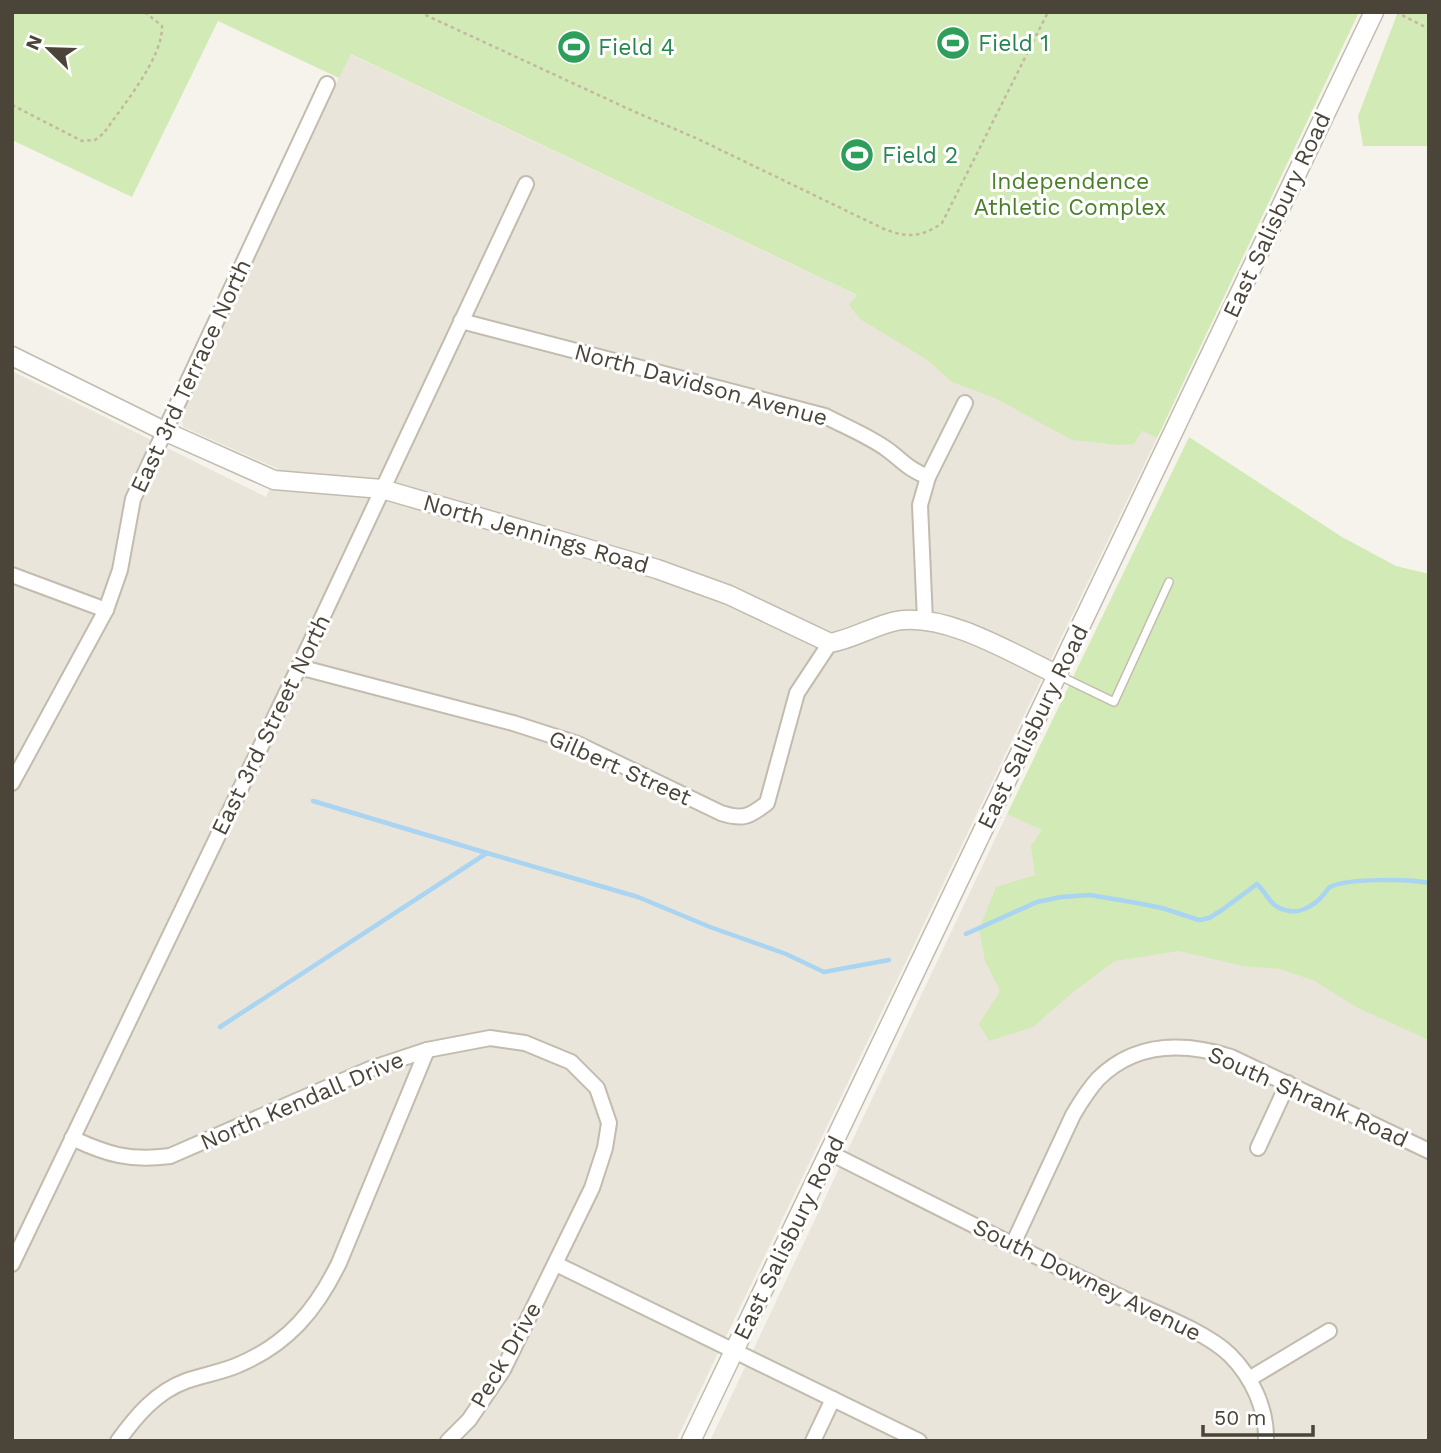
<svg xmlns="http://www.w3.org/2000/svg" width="1441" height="1453" font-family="'Work Sans',sans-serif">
<rect width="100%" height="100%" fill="#f6f3ec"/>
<!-- residential -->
<g fill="#eae5da">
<polygon points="350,54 1157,438 676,1441 12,1441 12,371 266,497 278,469 183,427 181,412"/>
<polygon points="1007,814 1429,991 1429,1441 710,1441"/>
</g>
<!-- green -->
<g fill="#d2eab5">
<polygon points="12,12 1359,12 1157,438 1142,431 1134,444 1119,445 1072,440 995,398 952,382 926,359 860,319 849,305 857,295 351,54 339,78 218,21 132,197 12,140"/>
<polygon points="1398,12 1429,12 1429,146 1363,146 1358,116"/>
<polygon points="1189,437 1342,537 1396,566 1429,574 1429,1040 1358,1008 1315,981 1280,969 1243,966 1179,951 1115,961 1072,993 1033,1027 989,1041 979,1024 1000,991 985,961 979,929 996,887 1035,875 1031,846 1042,830 1007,814"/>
</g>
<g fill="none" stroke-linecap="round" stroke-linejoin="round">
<!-- stream -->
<g stroke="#a9d4f2" stroke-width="4.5">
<polyline points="313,801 487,853"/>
<path d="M966 934 1037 902 1061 897 1090 895 1137 903 1162 908 1199 920 1209 918 1222 910 1257 884C1269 895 1269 908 1290 911 1302 913 1316 904 1323 895 1327 891 1326 890 1330 887 1346 878 1411 879 1429 883"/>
<polyline points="220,1027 487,853 638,897 710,927 786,954 824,972 889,960"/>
</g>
<!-- service casing -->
<g stroke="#c2bbae" stroke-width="10">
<polyline id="service" points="1058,675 1114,702 1169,582"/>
</g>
<!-- minor casing -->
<g stroke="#c2bbae" stroke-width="18">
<g id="minor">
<path d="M461 321 825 416C846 427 869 436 888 450 904 462 908 469 928 477"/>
<polyline points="12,575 106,610"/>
<polyline points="925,621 920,505 928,477 965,403"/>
<path d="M299 667 513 723 578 744 721 813C743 820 749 817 767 803L797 693 830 643"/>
<polyline points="12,783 106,610 120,570 133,499 327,84"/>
<path d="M72 1138C108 1155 130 1161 170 1156L370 1069 427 1050 490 1038 525 1043 571 1062 597 1088 609 1123 605 1148 592 1188 503 1370 469 1420 448 1441"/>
<polyline points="1258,1148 1288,1083"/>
<path d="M830 1153C924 1200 1017 1248 1112 1293 1146 1310 1203 1329 1230 1355 1252 1377 1267 1409 1266 1441"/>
<path d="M1013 1244 1073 1115C1080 1103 1088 1090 1098 1079 1135 1042 1184 1042 1231 1057L1429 1151"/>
<polyline points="12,1264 299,667 526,184"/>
<polyline points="556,1264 919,1441"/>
<polyline points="1249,1379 1329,1331"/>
<path d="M118 1441C136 1416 156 1392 186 1381 203 1375 222 1372 238 1365 288 1344 316 1310 339 1263L427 1050"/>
<polyline points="813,1441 833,1399"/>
</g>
</g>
<!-- tertiary casing -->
<g stroke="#c2bbae" stroke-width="21">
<g id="tertiary">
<path d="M12 356 164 431 274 480 382 489 558 540 657 569 729 595 830 643C853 639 873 626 896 621 946 612 1013 654 1058 675"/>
<polyline points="691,1441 1374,12"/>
</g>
</g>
<!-- path -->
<g stroke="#c4b79f" stroke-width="2.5" stroke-dasharray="3.5 3.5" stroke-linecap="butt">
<path d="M419 12 633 111 698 139 882 228C905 238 921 238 942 223L1048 12"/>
<polyline points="1396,12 1429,29"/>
<path d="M12 105 82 141 95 140 104 133C123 105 163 58 162 26L145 12"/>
</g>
<!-- service -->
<use href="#service" stroke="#fff" stroke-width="7"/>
<!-- minor -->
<use href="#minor" stroke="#fff" stroke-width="14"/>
<!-- tertiary -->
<use href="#tertiary" stroke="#fff" stroke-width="18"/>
</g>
<!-- icons -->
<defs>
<g id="stadium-disc" transform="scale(1.75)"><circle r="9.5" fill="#2e9e5b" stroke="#fff"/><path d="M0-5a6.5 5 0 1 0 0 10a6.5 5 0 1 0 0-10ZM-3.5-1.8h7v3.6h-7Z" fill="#fff"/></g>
</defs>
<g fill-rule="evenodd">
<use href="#stadium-disc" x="953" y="43"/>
<use href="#stadium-disc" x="574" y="47"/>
<use href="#stadium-disc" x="857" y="155"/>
</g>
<g text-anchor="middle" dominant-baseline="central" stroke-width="6" stroke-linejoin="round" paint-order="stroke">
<!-- leisure labels -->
<g font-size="23" fill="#27864d" stroke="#fff" text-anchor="start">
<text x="978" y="43">Field 1</text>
<text x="598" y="47">Field 4</text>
<text x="882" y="155">Field 2</text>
</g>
<!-- park labels -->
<g font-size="23" fill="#4a7f2a" stroke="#fff">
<text x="1070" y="181">Independence<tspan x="1070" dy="26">Athletic Complex</tspan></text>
</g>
<!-- street labels -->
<g font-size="23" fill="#4b4439" stroke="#fff">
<text transform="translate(1277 215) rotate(-65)">East Salisbury Road</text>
<text transform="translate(191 376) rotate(-65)">East 3rd Terrace North</text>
<text transform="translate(701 385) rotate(15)">North Davidson Avenue</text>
<text transform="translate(536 534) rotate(16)">North Jennings Road</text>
<text transform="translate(271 725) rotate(-64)">East 3rd Street North</text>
<text transform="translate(1033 727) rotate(-64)">East Salisbury Road</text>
<text transform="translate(620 768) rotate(24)">Gilbert Street</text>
<text transform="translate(1308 1097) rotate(24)">South Shrank Road</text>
<text transform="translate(302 1101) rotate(-23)">North Kendall Drive</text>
<text transform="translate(789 1238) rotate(-64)">East Salisbury Road</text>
<text transform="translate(1087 1280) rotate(26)">South Downey Avenue</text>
<text transform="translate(506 1355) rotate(-60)">Peck Drive</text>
</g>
</g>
<!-- border -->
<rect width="1441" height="1453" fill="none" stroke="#4b4439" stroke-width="28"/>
<!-- north arrow -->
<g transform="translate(49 49) rotate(293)" stroke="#ffffff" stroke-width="5" paint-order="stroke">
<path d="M0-5L12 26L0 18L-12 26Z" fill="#4b4439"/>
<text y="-10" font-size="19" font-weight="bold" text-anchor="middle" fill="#4b4439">N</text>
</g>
<!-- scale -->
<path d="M1203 1425v10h110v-10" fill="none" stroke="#4b4439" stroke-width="3.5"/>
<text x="1214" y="1425" font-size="21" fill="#4b4439" stroke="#ffffff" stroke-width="5" paint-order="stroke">50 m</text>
</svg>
